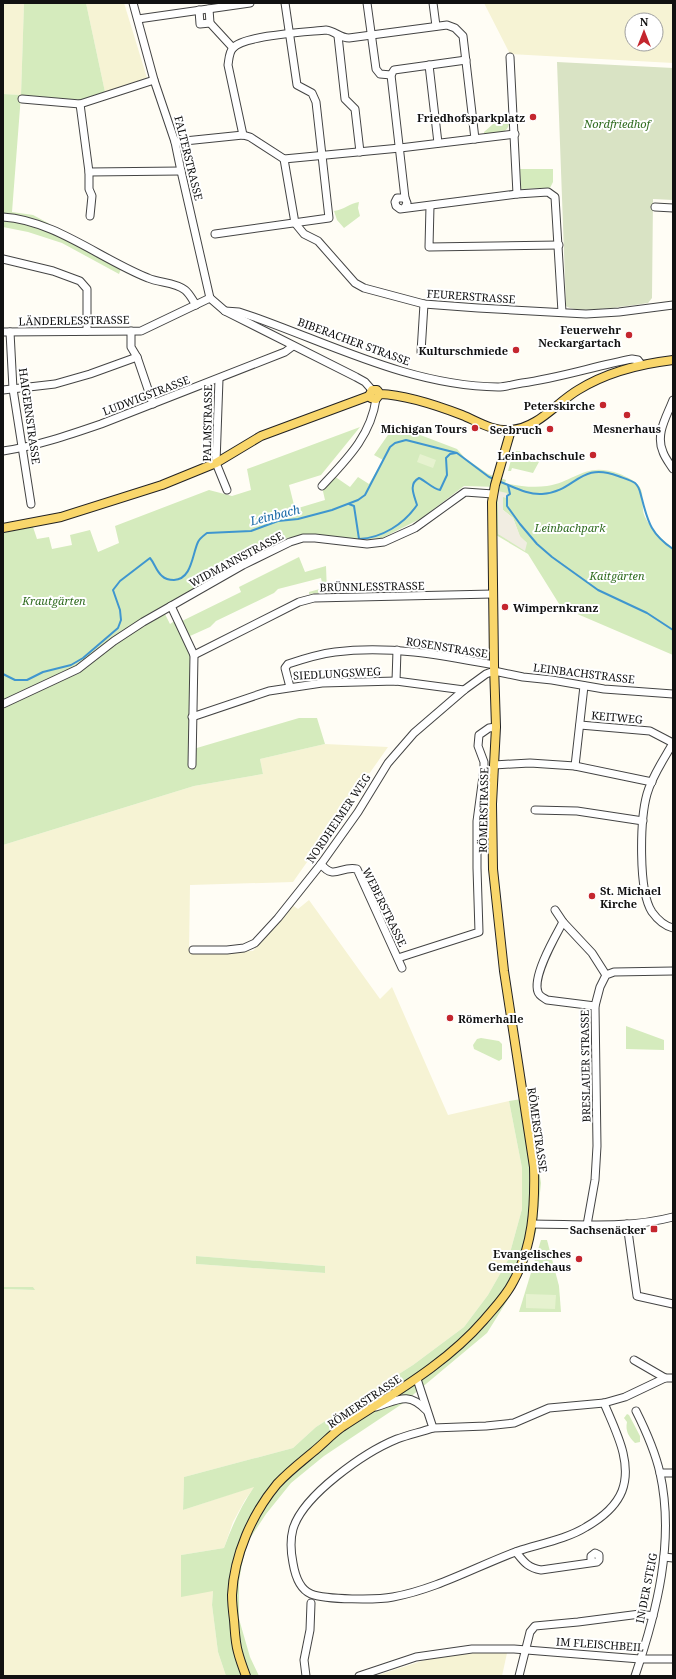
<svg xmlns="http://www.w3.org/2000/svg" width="676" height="1679" font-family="'Noto Serif',serif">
<rect width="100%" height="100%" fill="#fffdf5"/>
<!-- farmland -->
<g fill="#f6f3d4" fill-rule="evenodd">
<polygon points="3,3 24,3 21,95 3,94"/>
<polygon points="86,3 124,3 147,78 105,92"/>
<path d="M484 3H673V63L510 54ZM632 20H656V44H632Z"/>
<path d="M325 744 388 747 293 882 190 885 189 952 253 951 292 905 298 909 309 900 380 999 392 987 448 1115 509 1101 522 1168 523 1187 522 1209 508 1260 488 1295 464 1327 413 1365 316 1427 293 1448 184 1477 183 1510 255 1486 245 1500 233 1522 224 1548 181 1555 213 1591 212 1605 218 1652 226 1676H3V1289L34 1290 33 1287H3V845L194 786 263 774 260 759ZM196 1256 325 1266V1273L196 1264Z"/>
<polygon points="497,1652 507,1653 502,1676 375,1676 428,1659 473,1653"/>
</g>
<!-- green -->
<g fill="#d5ebbd" fill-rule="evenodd">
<polygon points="24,3 86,3 105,92 80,100 21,95 12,212 33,215 48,223 67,240 122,266 119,274 62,243 28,232 3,227 3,94 21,95"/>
<path d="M501 117 507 119 509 124C507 135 494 134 484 135V132Z"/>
<polygon points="520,169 553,169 553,182 550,188 521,189"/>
<path d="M359 202 358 208 360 216 344 228 337 220 334 211C344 210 350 203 359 202Z"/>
<path d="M360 427 321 475 289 485 295 509 325 500 322 487 334 476 350 487 358 477 369 484 383 460 374 455 390 432 415 433 457 449 465 458 488 474 506 480 505 483C519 486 533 488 547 486 577 481 585 461 620 474 626 477 633 479 638 485 646 493 640 507 645 517 651 529 662 540 673 548V655L561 607 528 554 496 535 497 487 464 486 422 518 382 538 361 540 306 534 287 538 168 604 164 612 170 624 176 620 192 656 190 750 299 718H317L325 744 260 759 263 774 194 786 3 845V533L33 527 37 539 49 537 52 549 72 545 70 535 90 530 98 552 119 543 115 526 209 490 232 496 251 490 247 469ZM498 491 503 497V510L513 518 520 537 527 543 498 534Z"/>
<polygon points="516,451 527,452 532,459 540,460 533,473 512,468 511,471 508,471 511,460"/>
<polygon points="299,557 305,572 326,566 327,592 309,594 309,592 323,588 321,578 278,589 274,593 216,621 210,627 190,636 182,621 241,592 239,587"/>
<polygon points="626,1026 664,1040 664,1050 626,1049"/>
<polygon points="481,1038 499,1041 502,1044 502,1059 499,1061 474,1049 473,1045 477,1039"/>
<path d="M528 1098 541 1183 536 1232 518 1283 487 1333 402 1404 324 1456 291 1483 266 1514 249 1540 243 1559 239 1581V1619L250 1657 259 1676H226L218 1652 212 1605 213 1591 181 1597V1555L224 1548C232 1526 241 1506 254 1487L183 1510 184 1477 293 1448 316 1427 413 1365 464 1327 488 1295 508 1260 522 1209V1168L509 1101Z"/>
<polygon points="541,1240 547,1240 559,1286 561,1312 519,1312"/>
<polygon points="196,1256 325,1266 325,1273 196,1264"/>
<polygon points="3,1287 33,1287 35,1290 3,1289"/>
<path d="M627 1414 629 1415 640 1436V1442L635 1443C629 1437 625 1431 627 1422L624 1418Z"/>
</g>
<!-- cemetery -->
<path fill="#d9e3c4" d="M557 62 673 68V200L653 199 652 298 648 303C632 305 577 315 566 306Z"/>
<!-- pitch -->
<g fill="#e6f2cf">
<polygon points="420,454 436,460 433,468 417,462"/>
<polygon points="526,1294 556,1295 555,1309 526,1308"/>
</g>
<!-- plaza -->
<polygon fill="#f1ede2" points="498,491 507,493 506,498 503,497 503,510 513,518 520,536 527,543 525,551 498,534"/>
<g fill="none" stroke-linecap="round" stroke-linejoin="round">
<!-- stream -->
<g stroke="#3f96cf" stroke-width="2">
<path d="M498 481C512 486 527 495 542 494 576 492 579 461 618 476 623 478 631 480 635 483 640 487 640 493 642 499 648 523 652 535 673 549"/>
<polyline points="508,485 510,494 507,496 507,506 520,524 537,544 552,557 598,590 647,613 673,630"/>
<path d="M349 504 354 506 359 539C382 538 404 524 417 505 414 495 408 484 419 478 426 481 433 489 440 490L447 475 446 458 450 454 456 453"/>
<path d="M3 674 15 680H27L43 672 71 665 83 658 118 628 121 620 120 610 113 590 120 581 150 558C155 564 156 571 162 576 165 579 170 580 174 580 192 579 192 555 198 542 200 538 203 536 207 533L251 531 278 521 298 519 332 510 358 500 365 495 390 447 395 443 406 440 457 453 489 477 494 479"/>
</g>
<!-- minor casing -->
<g stroke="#444" stroke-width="9">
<g id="minor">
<polyline points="133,3 154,80 175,142 181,171 210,298"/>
<polyline points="367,3 376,69 380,74 391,75 405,198"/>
<polyline points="433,3 436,26"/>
<polyline points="209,9 210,23 233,48"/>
<polyline points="199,10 200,24 210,23"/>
<polyline points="138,19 250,3"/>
<polyline points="338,36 345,99 355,109 360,152"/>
<polyline points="510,57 517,194"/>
<polyline points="429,65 438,143"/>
<polyline points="391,75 394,70 466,60"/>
<polyline points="22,99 80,104 154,80"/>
<polyline points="80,104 89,172 89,189 92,196 90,216"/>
<path d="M243 135 228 65C229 59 229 52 233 48 244 35 308 32 326 30 335 31 340 38 349 38L447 25 455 28 463 36 475 139"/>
<polyline points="175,142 243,135 250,137 284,159 400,148 515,134"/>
<polyline points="284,159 295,223 304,234 318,241 355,283 364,288 424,304 478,308 586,314 619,312 673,305"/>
<polyline points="89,172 181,171"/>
<polyline points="430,206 429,247 559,245"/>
<polyline points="405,207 407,203 405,198 397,198 395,202 396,206 400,209 517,194 548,192 555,197 562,312"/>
<polyline points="655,207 673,208"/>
<path d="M3 217C54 220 102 260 148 278 159 283 175 282 185 290 190 294 193 301 196 305"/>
<polyline points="215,234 329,218 316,102 312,93 297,85 285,3"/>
<polyline points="3,259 53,271 80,281 87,289 87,331"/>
<polyline points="210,298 225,311 356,377 365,382 372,390"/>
<path d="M225 311 239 312 254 317C333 345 412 386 498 387 506 387 514 384 522 383 559 378 595 366 632 359L638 360 641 364"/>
<polyline points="131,331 131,347 137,357 153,404"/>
<polyline points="3,332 141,331 210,298"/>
<polyline points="10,332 13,389 31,504"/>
<polyline points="421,352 424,304"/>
<polyline points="219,379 216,463 227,490"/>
<polyline points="3,390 55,384 90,374 137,357"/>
<path d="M673 400C667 416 655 434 663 452 665 458 670 464 673 469"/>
<path d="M3 451C37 446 69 435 101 424L285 352 293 346"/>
<path d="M322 486C346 460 371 436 376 399"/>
<polyline points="171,606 194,655 192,765"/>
<polyline points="194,655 299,602 314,598 493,594"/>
<polyline points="396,681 397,650"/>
<path d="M290 687 285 668 288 664C303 659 319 654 335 652 389 645 441 655 494 665"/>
<polyline points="3,704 78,669 114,641 143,622 243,565 290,542 303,538 315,538 367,544 384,542 415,528 465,492 493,494"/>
<polyline points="192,717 269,691 322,683 396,681 464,690"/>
<polyline points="580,725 650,731 673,743"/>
<path d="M673 743C664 759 652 776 647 794 640 819 638 891 652 912 657 919 665 926 673 928"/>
<polyline points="494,765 530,763 575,766 652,782"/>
<polyline points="575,766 584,686"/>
<polyline points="535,810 577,811 643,821"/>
<path d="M321 864C334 881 341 865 357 869L402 968"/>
<polyline points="555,910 563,922 592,953 606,975"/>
<path d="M563 922C555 937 532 976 538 992 539 996 544 998 547 1000L595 1006"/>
<polyline points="193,950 227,950 244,948 255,943 278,918 321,864 358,812 388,763 414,733 464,690 486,674 494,671 523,677 552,680 604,689 673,694"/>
<polyline points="398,958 479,932 477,868 477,821 484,769 484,762 478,746 479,735 489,728 496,727"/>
<path d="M532 1224C578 1224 628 1229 673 1217"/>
<polyline points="627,1224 637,1296 673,1304"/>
<polyline points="587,1225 595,1180 597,1146 595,1006 600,987 606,975 614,972 673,971"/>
<polyline points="634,1360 665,1378"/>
<path d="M417 1379 433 1428C421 1432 408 1435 397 1439 365 1452 303 1495 293 1529 290 1540 291 1553 293 1563 295 1575 299 1589 311 1594 326 1600 378 1600 393 1597 437 1589 477 1566 518 1551 539 1544 567 1539 586 1527 600 1519 616 1506 622 1491 633 1462 615 1430 604 1403"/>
<path d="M376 1407C398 1400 408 1391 426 1410"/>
<polyline points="433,1428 486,1426 514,1423 549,1408 604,1403 625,1397 665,1378 673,1378"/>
<polyline points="660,1473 673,1473"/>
<path d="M516 1552C524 1562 528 1568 541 1570L597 1562 599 1560V1555L595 1553 591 1556V1560L593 1562"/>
<polyline points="664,1557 673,1558"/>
<polyline points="306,1676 304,1660 310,1630 311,1603"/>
<polyline points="359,1676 416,1657 472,1649 514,1649 640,1659 673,1659"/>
<polyline points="519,1676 530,1632 535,1626 578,1622 640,1614 653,1616"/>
<path d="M635 1676C657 1611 675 1541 660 1473 655 1451 646 1431 636 1411"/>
</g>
</g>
<!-- major casing -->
<g stroke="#222" stroke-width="10">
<g id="major">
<path d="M380 394 376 399 371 398 369 396 372 390H377L380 394C407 395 436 405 462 415 477 421 493 432 511 430 538 428 556 403 578 390 607 372 639 364 673 360"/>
<polyline points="3,528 61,517 162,485 216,463 261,436 369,396"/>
<path d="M246 1676C243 1668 240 1660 238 1652 235 1642 235 1631 234 1620 233 1612 232 1603 232 1595 234 1555 252 1514 277 1484 288 1472 301 1462 313 1452 323 1444 332 1434 342 1427 392 1394 445 1365 484 1320 495 1307 506 1296 513 1282 533 1246 535 1207 534 1167L504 971 493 869 492 804 496 727 494 665 492 502 495 485 511 430"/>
</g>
</g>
<!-- minor -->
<use href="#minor" stroke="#fff" stroke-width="7"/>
<!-- major -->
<use href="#major" stroke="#f9d66b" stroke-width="8"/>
</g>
<!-- markers -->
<g fill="#c4262e" stroke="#fff" stroke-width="1.5">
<circle cx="533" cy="117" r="4"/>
<circle cx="629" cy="335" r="4"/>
<circle cx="516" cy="350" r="4"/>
<circle cx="603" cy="405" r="4"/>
<circle cx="627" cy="415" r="4"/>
<circle cx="475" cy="428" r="4"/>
<circle cx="550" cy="429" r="4"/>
<circle cx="593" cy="455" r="4"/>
<circle cx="505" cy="607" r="4"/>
<circle cx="592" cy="896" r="4"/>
<circle cx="450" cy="1018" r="4"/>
<rect x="650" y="1225" width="8" height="8" rx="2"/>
<circle cx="579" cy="1259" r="4"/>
</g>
<g text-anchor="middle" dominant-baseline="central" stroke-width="4" stroke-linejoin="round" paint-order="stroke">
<!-- poi labels -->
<g font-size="11" font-weight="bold" fill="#111" stroke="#fff" text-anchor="end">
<text x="525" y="117">Friedhofsparkplatz</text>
<text x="621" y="329">Feuerwehr<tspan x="621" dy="13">Neckargartach</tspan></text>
<text x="508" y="350">Kulturschmiede</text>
<text x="595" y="405">Peterskirche</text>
<text x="467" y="428">Michigan Tours</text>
<text x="627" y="428" text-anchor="middle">Mesnerhaus</text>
<text x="542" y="429">Seebruch</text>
<text x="585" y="455">Leinbachschule</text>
<text x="513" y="607" text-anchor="start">Wimpernkranz</text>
<text x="600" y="890" text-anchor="start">St. Michael<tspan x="600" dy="13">Kirche</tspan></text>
<text x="458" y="1018" text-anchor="start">Römerhalle</text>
<text x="646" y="1229">Sachsenäcker</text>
<text x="571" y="1253">Evangelisches<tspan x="571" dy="13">Gemeindehaus</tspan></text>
</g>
<!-- park labels -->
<g font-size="11" font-style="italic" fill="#2f6b1f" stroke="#fff">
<text x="617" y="123">Nordfriedhof</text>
<text x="570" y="527">Leinbachpark</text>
<text x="617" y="575">Kaitgärten</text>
<text x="54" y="600">Krautgärten</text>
</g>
<!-- street labels -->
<g font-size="11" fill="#111" stroke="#fff">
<text transform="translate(189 158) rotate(76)">FALTERSTRASSE</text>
<text transform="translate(471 296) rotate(4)">FEURERSTRASSE</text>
<text transform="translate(74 320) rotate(-1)">LÄNDERLESSTRASSE</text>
<text transform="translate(354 341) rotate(20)">BIBERACHER STRASSE</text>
<text transform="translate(146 395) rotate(-21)">LUDWIGSTRASSE</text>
<text transform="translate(30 416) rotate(82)">HAIGERNSTRASSE</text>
<text transform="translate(207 423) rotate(-89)">PALMSTRASSE</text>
<text transform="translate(236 559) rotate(-28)">WIDMANNSTRASSE</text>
<text transform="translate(372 586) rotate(-1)">BRÜNNLESSTRASSE</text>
<text transform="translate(447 647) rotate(9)">ROSENSTRASSE</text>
<text transform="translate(337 673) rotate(-3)">SIEDLUNGSWEG</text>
<text transform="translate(584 673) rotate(7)">LEINBACHSTRASSE</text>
<text transform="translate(617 717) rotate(5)">KEITWEG</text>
<text transform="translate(483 810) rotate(-89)">RÖMERSTRASSE</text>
<text transform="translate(338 818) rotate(-56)">NORDHEIMER WEG</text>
<text transform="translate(385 907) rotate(64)">WEBERSTRASSE</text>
<text transform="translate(585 1066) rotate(-91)">BRESLAUER STRASSE</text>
<text transform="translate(538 1130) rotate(82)">RÖMERSTRASSE</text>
<text transform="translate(364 1401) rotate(-34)">RÖMERSTRASSE</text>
<text transform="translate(646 1588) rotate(-79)">IN DER STEIG</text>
<text transform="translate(600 1644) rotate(4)">IM FLEISCHBEIL</text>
</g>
<!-- water labels -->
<g font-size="12" font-style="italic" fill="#1768a6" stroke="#fff">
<text transform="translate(275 515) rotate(-14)">Leinbach</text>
</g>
</g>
<!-- border -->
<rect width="676" height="1679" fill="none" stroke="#111111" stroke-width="8"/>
<!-- north arrow -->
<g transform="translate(644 32)"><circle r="19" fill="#ffffff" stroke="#a0a0a0"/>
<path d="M0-3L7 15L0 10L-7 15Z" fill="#c4262e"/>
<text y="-6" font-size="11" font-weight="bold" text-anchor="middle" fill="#111111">N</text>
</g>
</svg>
